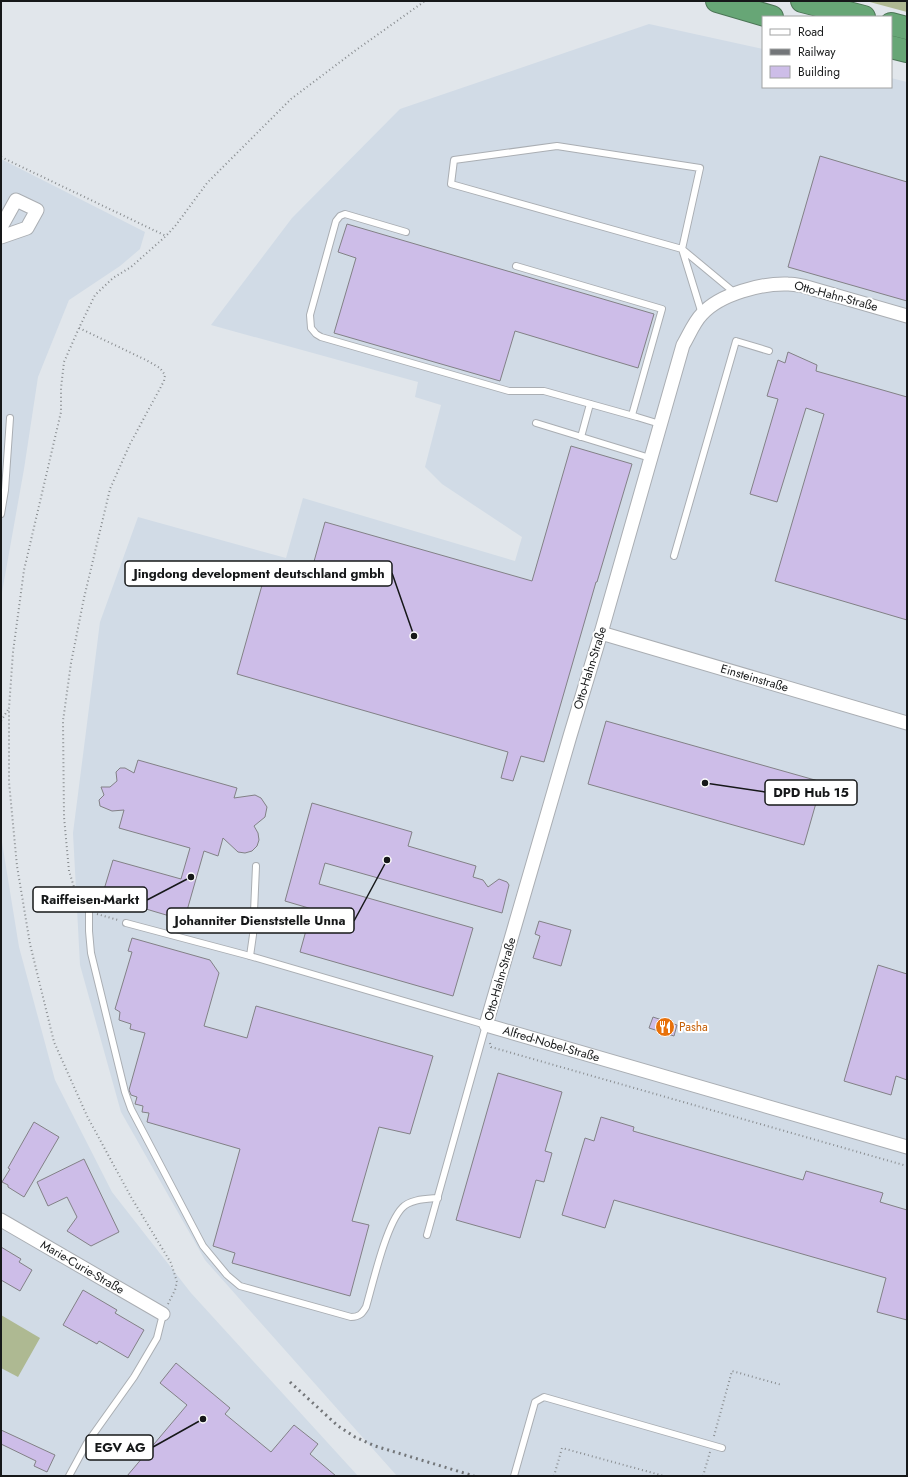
<svg xmlns="http://www.w3.org/2000/svg" width="908" height="1477" font-family="Jost,sans-serif">
<rect width="100%" height="100%" fill="#e1e6eb"/>
<!-- built -->
<g fill="#d1dbe6">
<polygon points="649,24 763,49 763,87 891,87 891,78 907,82 907,1476 397,1476 205,1260 121,1112 80,965 73,833 100,622 138,517 286,558 303,498 515,561 522,537 442,484 425,467 441,405 415,397 418,382 211,325 292,218 400,109"/>
<polygon points="1,159 145,232 140,249 120,266 69,300 38,377 24,469 1,598"/>
<polygon points="1,836 19,947 55,1080 112,1192 191,1293 358,1476 1,1476"/>
</g>
<!-- green -->
<g fill="#aeb992">
<polygon points="866,1 907,1 907,12"/>
<polygon points="1,1315 40,1338 18,1377 1,1368"/>
</g>
<!-- building -->
<g fill="#cdbde8" stroke="#828186">
<polygon points="820,156 907,182 907,301 788,267"/>
<polygon points="347,224 654,314 638,368 515,331 500,381 334,333 356,258 338,252"/>
<polygon points="788,352 817,365 816,371 907,397 907,620 775,581 824,414 806,408 777,502 750,494 778,399 767,396 778,360 785,363"/>
<polygon points="571,446 632,464 597,582 596,582 544,762 521,756 513,781 501,778 508,752 237,674 266,571 308,583 325,522 532,581"/>
<polygon points="606,721 822,782 804,845 588,784"/>
<polygon points="138,760 237,788 234,798 255,795 261,798 267,807 265,817 254,826 258,833 259,840 257,846 252,851 245,853 238,852 223,838 218,856 204,851 186,914 175,911 173,917 102,896 113,860 181,879 190,848 119,828 124,810 112,811 100,806 99,800 104,795 101,787 110,787 117,781 116,772 120,768 125,768 134,773"/>
<polygon points="312,803 412,832 408,846 476,866 473,877 483,880 488,887 499,879 507,882 509,885 502,913 325,863 319,884 473,928 453,996 300,952 312,909 285,901"/>
<polygon points="539,921 571,930 561,966 533,958 540,936 535,934"/>
<polygon points="132,938 210,960 219,973 204,1026 247,1038 256,1006 433,1056 410,1134 379,1127 352,1221 369,1225 350,1296 232,1263 235,1253 213,1246 240,1149 147,1122 149,1113 142,1112 143,1106 135,1104 137,1097 131,1095 129,1090 145,1033 130,1029 131,1024 119,1020 120,1012 115,1009 132,952 128,951"/>
<polygon points="878,965 907,974 907,1080 896,1076 891,1095 844,1081"/>
<polygon points="653,1017 677,1025 674,1036 649,1028"/>
<polygon points="498,1073 562,1092 545,1151 552,1153 544,1182 536,1180 520,1238 456,1220"/>
<polygon points="601,1117 634,1127 633,1131 803,1180 806,1171 883,1193 880,1202 907,1210 907,1320 877,1312 886,1278 614,1200 605,1228 562,1215 585,1138 594,1141"/>
<polygon points="34,1122 59,1137 24,1197 8,1187 8,1185 2,1182 10,1169 8,1168"/>
<polygon points="84,1159 119,1232 91,1246 67,1231 77,1217 67,1197 48,1206 37,1182"/>
<polygon points="1,1247 21,1259 19,1262 32,1270 20,1291 1,1280"/>
<polygon points="83,1290 117,1310 115,1313 144,1330 128,1358 99,1341 97,1344 63,1325"/>
<polygon points="176,1363 230,1408 225,1414 271,1452 294,1425 318,1444 310,1454 336,1476 127,1476 187,1405 160,1383"/>
<polygon points="1,1430 55,1455 47,1472 34,1466 36,1461 1,1444"/>
</g>
<g fill="none" stroke-linecap="round" stroke-linejoin="round">
<!-- lane casing -->
<g stroke="#aaaeb3" stroke-width="8">
<g id="lane">
<polyline points="406,232 345,214 340,216 336,221 310,315 311,328 316,334 321,337 509,391 544,391 637,417 660,424"/>
<polyline points="516,266 662,309 632,415"/>
<polyline points="702,314 682,249 700,168 557,146 454,160 451,184 682,249 735,293"/>
<polyline points="536,423 650,458"/>
<polyline points="581,437 590,404"/>
<polyline points="1,514 5,490 10,418"/>
<polyline points="674,556 736,341 769,351"/>
<path d="M89 910V931L91 953 125 1092 131 1109 203 1246 227 1275 240 1286 351 1317C359 1317 362 1314 366 1307 373 1283 386 1225 402 1208 410 1199 427 1199 438 1198"/>
<polyline points="126,923 250,956 486,1025 427,1235"/>
<polyline points="250,956 253,935 256,866"/>
<polyline points="69,1476 87,1443 134,1377 157,1338 163,1314"/>
<polyline points="514,1476 535,1402 544,1397 722,1448"/>
</g>
</g>
<!-- street casing -->
<g stroke="#aaaeb3" stroke-width="15">
<g id="street">
<polyline points="1,227 16,200 37,210 27,228 1,237"/>
<path id="s1" d="M907 316 803 286C798 285 793 284 788 284 762 283 720 294 702 314 694 322 689 335 683 345L601 633 570 736 486 1025 907 1147"/>
<path id="s2" d="M601 633 907 723"/>
<path id="s3" d="M1 1220 163 1314"/>
</g>
</g>
<!-- highway casing -->
<g stroke="#4b7455" stroke-width="24">
<g id="highway">
<polyline points="717,1 772,17"/>
<polyline points="802,1 864,17"/>
<polyline points="891,24 907,28"/>
<polyline points="891,47 907,51"/>
</g>
</g>
<!-- path -->
<g stroke="#898d90" stroke-width="2" stroke-dasharray="1 3" stroke-linecap="butt">
<polyline points="1,157 166,236"/>
<polyline points="79,328 146,360 160,368 165,375 164,381 130,444 110,489 84,598 71,663 63,721 64,817 69,871 74,887 80,902 84,905"/>
<polyline points="1,721 9,708"/>
<polyline points="97,914 118,920"/>
<polyline points="490,1043 491,1047 907,1166"/>
<polyline points="168,1304 175,1290 177,1282 171,1263 131,1197 87,1116 54,1042 30,944 17,866 9,782 9,708 13,652 24,570 61,412 61,388 64,362 79,328 95,295 113,278 131,267 166,236 176,225 207,183 291,99 356,50 425,1"/>
<polyline points="714,1436 732,1371 782,1385"/>
<polyline points="554,1476 562,1448 664,1476"/>
<polyline points="703,1476 710,1452"/>
</g>
<!-- lane -->
<use href="#lane" stroke="#fff" stroke-width="6"/>
<!-- street -->
<use href="#street" stroke="#fff" stroke-width="13"/>
<!-- highway -->
<use href="#highway" stroke="#67a676" stroke-width="22"/>
<!-- rail -->
<polyline stroke="#737679" stroke-width="3" stroke-dasharray="2 4" stroke-linecap="butt" points="290,1382 338,1426 355,1437 375,1446 474,1476"/>
</g>
<!-- icons -->
<defs>
<g id="restaurant-disc" transform="scale(1)"><circle r="9.5" fill="#e8710a" stroke="#fff"/><path d="M-5-6h1v4h1v-4h1v4h1v-4h1v5L-1.5 .5V6h-2V.5L-5-1ZM5-6V6H3V1.5H1.5Q1.5-4 5-6Z" fill="#fff"/></g>
</defs>
<g fill-rule="evenodd">
<use href="#restaurant-disc" x="665" y="1027"/>
</g>
<g text-anchor="middle" dominant-baseline="central" stroke-width="4" stroke-linejoin="round" paint-order="stroke">
<!-- street labels -->
<g font-size="12" fill="#161819" stroke="#fff">
<text transform="translate(836 296) rotate(15)">Otto-Hahn-Straße</text>
<text transform="translate(590 668) rotate(-73)">Otto-Hahn-Straße</text>
<text stroke="none"><textPath href="#s2" startOffset="160">Einsteinstraße</textPath></text>
<text transform="translate(500 979) rotate(-74)">Otto-Hahn-Straße</text>
<text stroke="none"><textPath href="#s1" startOffset="1029">Alfred-Nobel-Straße</textPath></text>
<text stroke="none"><textPath href="#s3" startOffset="94">Marie-Curie-Straße</textPath></text>
</g>
<!-- food labels -->
<g font-size="12" fill="#c56008" stroke="#fff" text-anchor="start">
<text x="679" y="1027">Pasha</text>
</g>
</g>
<!-- callouts -->
<path fill="none" stroke="#161819" stroke-width="1.5" d="M414 636L392 573M705 783L765 792M191 877L147 900M387 860L354 921M203 1419L153 1447"/>
<g fill="#161819" stroke="#fff" stroke-width="1.5">
<circle cx="414" cy="636" r="4"/>
<circle cx="705" cy="783" r="4"/>
<circle cx="191" cy="877" r="4"/>
<circle cx="387" cy="860" r="4"/>
<circle cx="203" cy="1419" r="4"/>
</g>
<g fill="#fff" stroke="#161819" stroke-width="1.5">
<rect x="125" y="561" width="267" height="25" rx="4"/>
<rect x="765" y="780" width="92" height="25" rx="4"/>
<rect x="33" y="887" width="114" height="25" rx="4"/>
<rect x="167" y="908" width="187" height="25" rx="4"/>
<rect x="86" y="1435" width="67" height="25" rx="4"/>
</g>
<g font-size="13" text-anchor="middle" font-weight="bold" fill="#161819">
<text x="259" y="578">Jingdong development deutschland gmbh</text>
<text x="811" y="797">DPD Hub 15</text>
<text x="90" y="904">Raiffeisen-Markt</text>
<text x="260" y="925">Johanniter Dienststelle Unna</text>
<text x="120" y="1452">EGV AG</text>
</g>
<!-- border -->
<rect width="908" height="1477" fill="none" stroke="#161819" stroke-width="4"/>
<!-- legend -->
<rect x="762" y="16" width="130" height="72" fill="#ffffff" stroke="#a2a3a3"/>
<rect x="770" y="29" width="20" height="6" fill="#ffffff" stroke="#a2a3a3"/>
<text x="798" y="36" font-size="12" fill="#161819">Road</text>
<rect x="770" y="49" width="20" height="6" fill="#737679" stroke="#a2a3a3"/>
<text x="798" y="56" font-size="12" fill="#161819">Railway</text>
<rect x="770" y="66" width="20" height="12" fill="#cdbde8" stroke="#a2a3a3"/>
<text x="798" y="76" font-size="12" fill="#161819">Building</text>
</svg>
